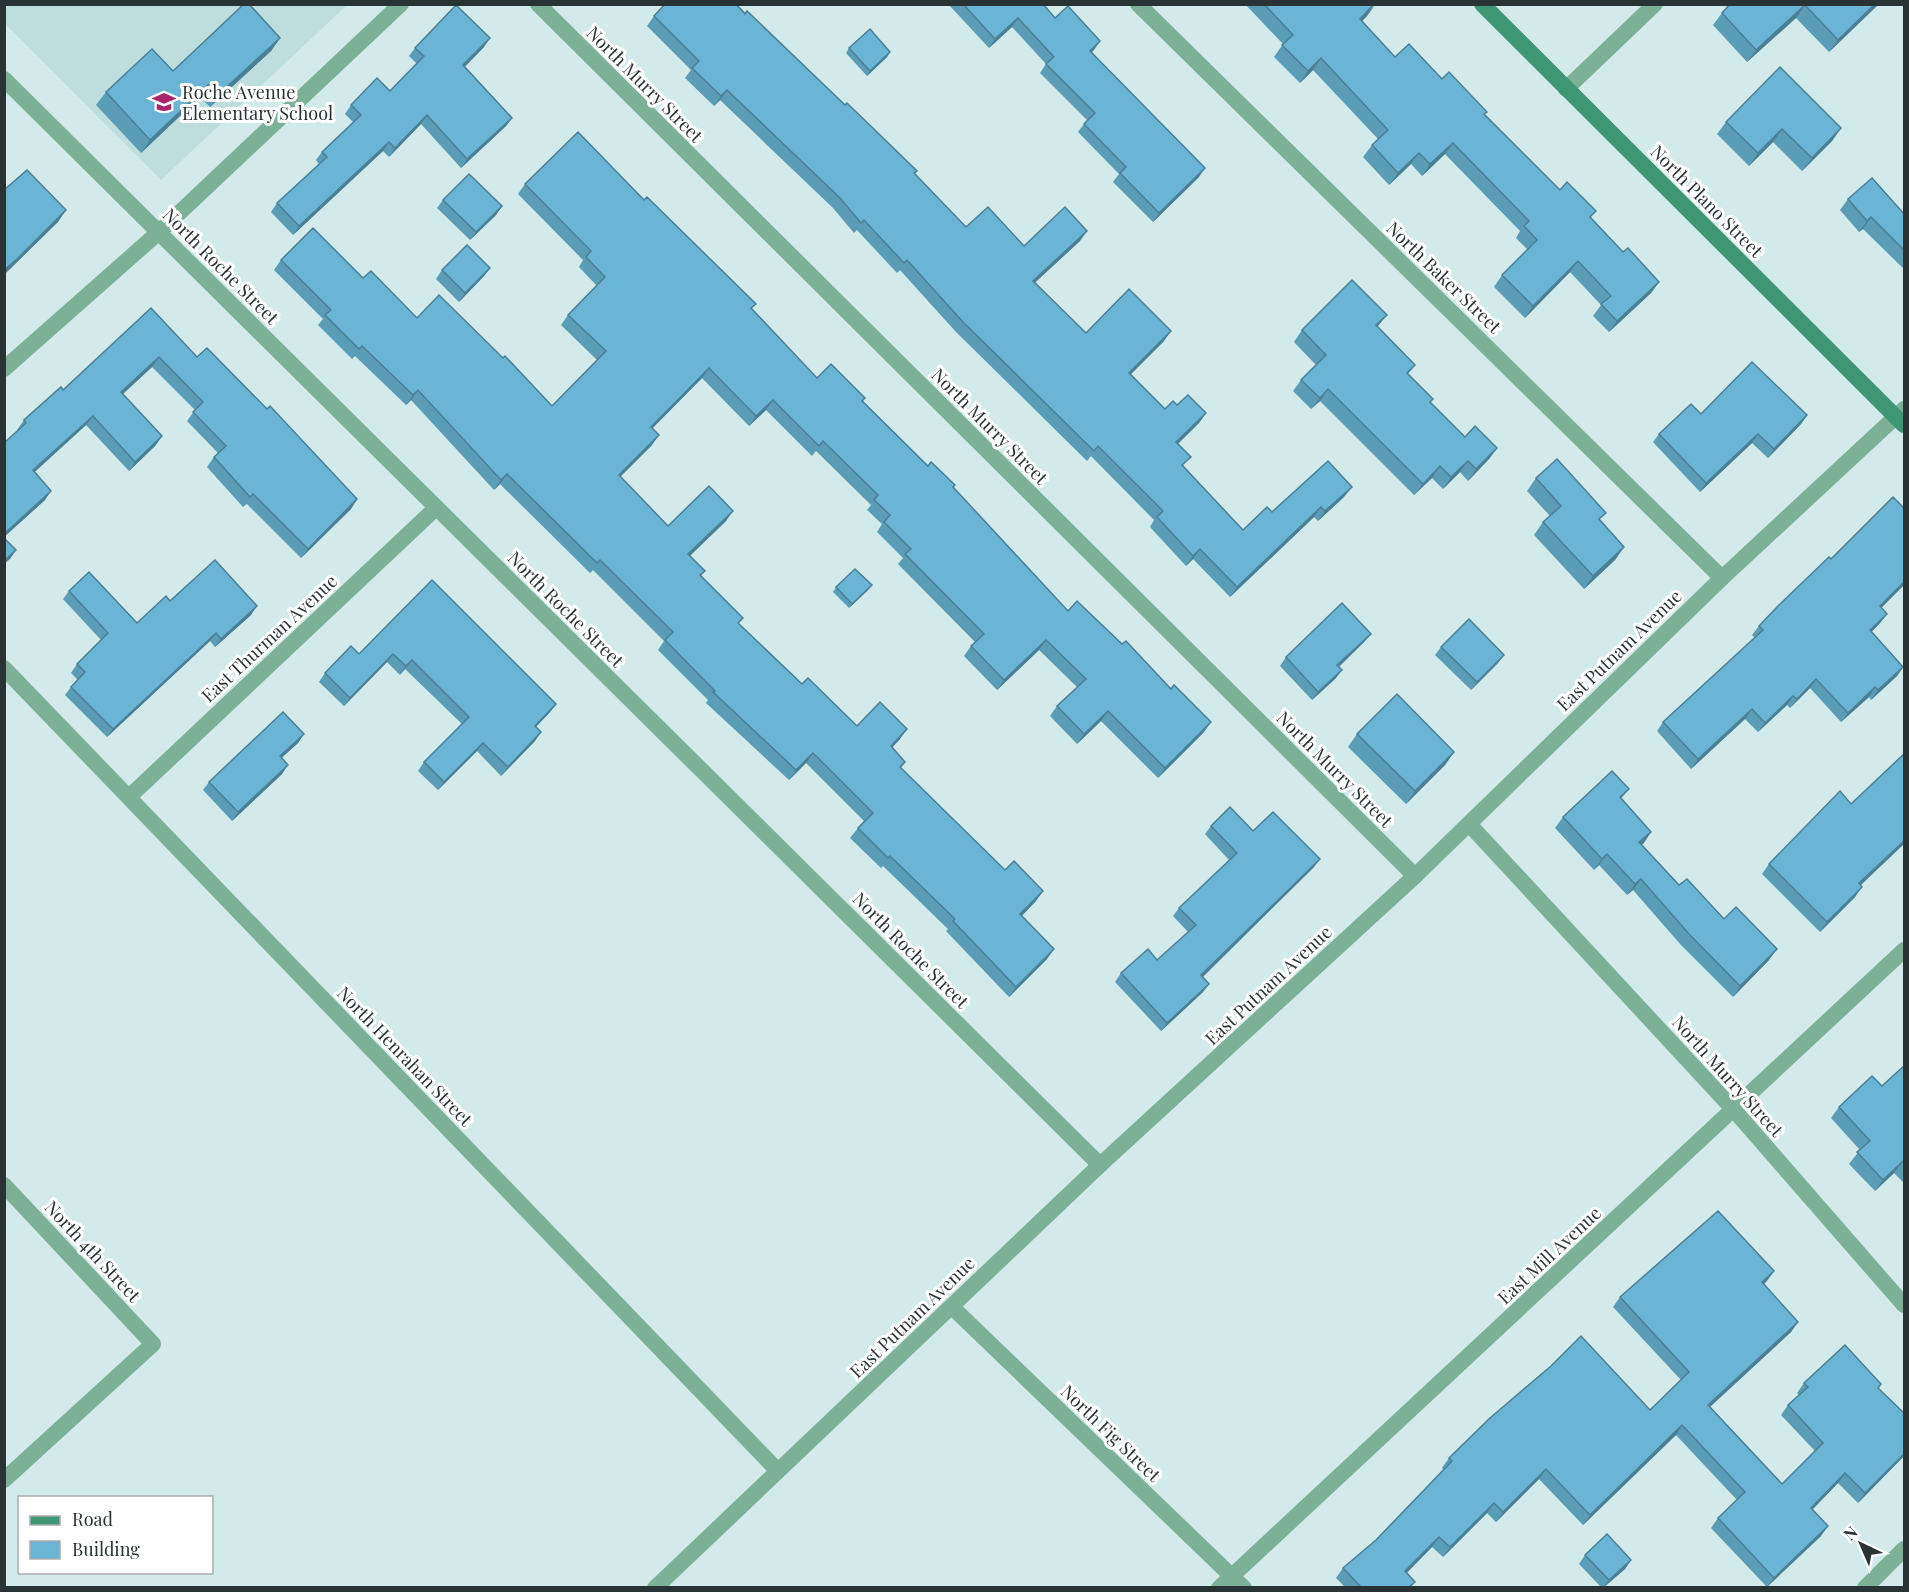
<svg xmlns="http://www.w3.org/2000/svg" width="1909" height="1592" font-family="'Playfair Display',serif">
<rect width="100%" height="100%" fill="#d2eaea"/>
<!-- built -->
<polygon fill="#bedede" points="4,5 347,5 161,180 5,24"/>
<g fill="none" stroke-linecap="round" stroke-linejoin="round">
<!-- minor -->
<g stroke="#7cb198" stroke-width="16">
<polyline points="538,4 1415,876"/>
<polyline points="1138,4 1722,578"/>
<polyline points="4,79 1100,1165"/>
<polyline points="1566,89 1655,4"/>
<polyline points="4,369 159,232 401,4"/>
<polyline points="4,668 778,1471"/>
<polyline points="129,797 436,508"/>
<polyline points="1469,824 1734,1110 1904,1305"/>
<polyline points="4,1185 153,1344 4,1480"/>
<polyline points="952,1307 1244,1588"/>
<polyline points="1219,1588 1904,950"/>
<polyline points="1865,1588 1904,1549"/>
</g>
<!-- tertiary -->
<polyline stroke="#7cb198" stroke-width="16" points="655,1588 1100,1165 1415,876 1722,578 1904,409"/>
<!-- secondary -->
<polyline stroke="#3e9674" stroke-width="16" points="1482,4 1904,425"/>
</g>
<!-- wall -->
<g fill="#5b9cb7">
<polygon points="662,4 736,4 917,171 915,174 966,227 1024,246 1080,241 1035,282 1086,333 1164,341 1131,374 1165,409 1177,405 1206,413 1199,423 1178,444 1184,467 1243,530 1272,512 1344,497 1318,521 1314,517 1230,597 1193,559 1186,566 1150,527 1154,520 1091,456 1087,461 956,332 900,270 897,273 857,230 854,233 833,208 720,100 714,106 685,78 691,70 647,26 654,16 664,6"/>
<polygon points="951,4 1043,4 1055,18 1100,41 1092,52 1199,177 1153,222 1113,182 1119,174 1078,132 1087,120 1040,73 1046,64 1012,27 989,48 950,6"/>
<polygon points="1245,4 1374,4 1367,16 1362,21 1395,57 1442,79 1485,115 1560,190 1591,218 1623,252 1659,282 1651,293 1609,332 1593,316 1601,305 1570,272 1525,318 1494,287 1502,275 1528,250 1516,238 1520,231 1445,154 1422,176 1411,164 1389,185 1363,157 1372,145 1378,139 1313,70 1300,83 1274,57 1283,44"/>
<polygon points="1730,4 1879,4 1829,52 1796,18 1747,62 1713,25 1722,13"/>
<polygon points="280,38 271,51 210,107 200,97 141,153 96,105 106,92"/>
<polygon points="484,47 465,67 512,118 506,126 461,168 421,124 389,157 383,151 293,235 271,212 277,203 319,164 316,160 322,152 353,122 345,114 351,105 390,91 417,64 409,56 415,48"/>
<polygon points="849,48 890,52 887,57 867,76 846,53"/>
<polygon points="1726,122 1841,128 1832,141 1802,171 1773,142 1749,166 1717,134"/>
<polygon points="525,184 752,309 817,378 865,398 863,401 928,466 953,488 1068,611 1204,732 1158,778 1101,721 1077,744 1050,716 1057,706 1077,687 1039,650 997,690 964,656 971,646 975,642 898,564 903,558 877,532 882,524 867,510 871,505 816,451 812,456 766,410 749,426 702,378 652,428 652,445 620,477 668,526 726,521 690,556 705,571 701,576 739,624 802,684 857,726 900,739 892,748 905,762 901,768 1036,901 1022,916 1047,959 1009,997 946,931 948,929 883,866 881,868 850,838 858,828 864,821 806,763 789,780 706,703 708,700 658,650 664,641 593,570 590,573 500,484 494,490 411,400 406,405 355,356 352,359 318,325 323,319 274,270 281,260 363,278 417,318 552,406 597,360 561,325 568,315 597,286 579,267 583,260 518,194"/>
<polygon points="1848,199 1905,215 1905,270 1863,229 1859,232 1840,210"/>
<polygon points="443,200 502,206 496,215 470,240 437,208"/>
<polygon points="490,268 484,276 459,302 436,279 442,270"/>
<polygon points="151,308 197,357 357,499 351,509 301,558 247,504 243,507 207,467 214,457 218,453 187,421 195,410 152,367 123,394 162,436 155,446 129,471 86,425 34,472 45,500 4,537 18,431 17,430 24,420 63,390"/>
<polygon points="1378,327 1415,365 1408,374 1431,403 1465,437 1497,448 1489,459 1468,481 1460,472 1443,489 1432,478 1414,495 1320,401 1311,409 1293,391 1301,380 1316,365 1294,342 1302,330"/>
<polygon points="1701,414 1807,415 1801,424 1768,458 1752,443 1700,492 1653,442 1659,434"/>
<polygon points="1536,478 1624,547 1615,560 1584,589 1534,535 1543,522 1550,516 1527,491"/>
<polygon points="1831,559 1905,584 1881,608 1887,614 1880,623 1871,632 1903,667 1897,676 1871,700 1869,697 1841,722 1810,688 1790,708 1787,705 1758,732 1745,719 1691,769 1657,731 1663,722 1755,638 1752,635 1759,626"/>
<polygon points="432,580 556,704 550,712 536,727 535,741 501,776 477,751 438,790 418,771 424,762 462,724 405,669 400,675 387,662 344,706 319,682 325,673 359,654"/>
<polygon points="872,585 868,590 849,608 833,592 836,587"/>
<polygon points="69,591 137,623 170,601 251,615 215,647 210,641 107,737 65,695 71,687 78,680 71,673 77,664 101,640 63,599"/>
<polygon points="1371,634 1364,642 1339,667 1336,678 1312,700 1280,666 1286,657"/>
<polygon points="1441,647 1498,663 1471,690 1435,655"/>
<polygon points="304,734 298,743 281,758 282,774 232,821 203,790 209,782"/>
<polygon points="1357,734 1454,752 1445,765 1406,804 1348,747"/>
<polygon points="1905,753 1905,843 1861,885 1855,897 1820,932 1762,874 1769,864 1851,804"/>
<polygon points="1629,789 1621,799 1651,832 1641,844 1679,885 1724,919 1769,960 1733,997 1681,945 1633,890 1627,895 1599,865 1594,870 1555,828 1563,817"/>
<polygon points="1211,826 1253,831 1314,867 1203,977 1203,992 1161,1031 1115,982 1121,973 1157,960 1188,932 1173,916 1179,908 1229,860 1205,834"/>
<polygon points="1905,1065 1905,1184 1894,1173 1875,1191 1849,1164 1860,1150 1831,1118 1839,1107 1882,1086"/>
<polygon points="1774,1271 1764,1284 1798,1322 1791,1332 1710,1407 1782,1484 1815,1451 1781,1415 1788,1405 1799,1395 1797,1393 1804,1383 1881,1384 1878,1388 1905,1414 1905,1455 1858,1503 1838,1483 1812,1510 1821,1536 1767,1587 1711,1528 1718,1518 1737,1500 1676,1435 1583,1525 1539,1479 1496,1522 1487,1513 1443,1557 1432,1547 1407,1573 1415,1582 1411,1587 1345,1587 1336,1578 1343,1568 1376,1540 1444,1470 1442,1468 1449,1458 1650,1410 1681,1380 1613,1307 1620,1297"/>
<polygon points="1585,1555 1631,1560 1625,1569 1604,1587 1601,1587 1579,1564"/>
</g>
<!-- shaded-wall -->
<g fill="#4a7f95">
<polygon points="1875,4 1879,4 1829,52 1838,40"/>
<polygon points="1375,5 1367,16 1352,31 1360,19"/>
<polygon points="1805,5 1796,18 1747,62 1756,50"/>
<polygon points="1018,18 1012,27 989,48 995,39"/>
<polygon points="280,38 271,51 210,107 219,94"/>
<polygon points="490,38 484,47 457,74 463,65"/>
<polygon points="1100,41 1094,50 1084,59 1090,51"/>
<polygon points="890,52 887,57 867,76 870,71"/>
<polygon points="1321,58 1313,70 1300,83 1308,71"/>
<polygon points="209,84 200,97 141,153 150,140"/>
<polygon points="727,90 720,100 714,106 721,96"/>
<polygon points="427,115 421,124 389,157 395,148"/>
<polygon points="512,118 506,126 461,168 467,159"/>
<polygon points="1841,128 1832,141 1802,171 1812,158"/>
<polygon points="1782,129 1773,142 1749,166 1758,153"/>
<polygon points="389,142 383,151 293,235 299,226"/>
<polygon points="1453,143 1445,154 1422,176 1430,164"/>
<polygon points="1419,153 1411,164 1389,185 1398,173"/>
<polygon points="1205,168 1199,177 1153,222 1159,213"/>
<polygon points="502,206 496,215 470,240 476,232"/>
<polygon points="66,210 58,222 4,275 4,270"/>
<polygon points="1871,217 1863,229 1859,232 1867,221"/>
<polygon points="1087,231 1080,241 1026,291 1033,281"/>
<polygon points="1578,261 1570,272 1525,318 1533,306"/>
<polygon points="490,268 484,276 459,302 465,293"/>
<polygon points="1659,282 1651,293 1609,332 1617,321"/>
<polygon points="1387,315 1378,326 1368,337 1376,325"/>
<polygon points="1171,331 1164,341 1122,383 1129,373"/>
<polygon points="159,357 152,367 114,402 121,392"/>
<polygon points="709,368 702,378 644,437 651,427"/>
<polygon points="1328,389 1320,401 1311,409 1320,398"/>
<polygon points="418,390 411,400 406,405 413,395"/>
<polygon points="773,400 766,410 749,426 756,416"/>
<polygon points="1206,413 1199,423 1169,452 1176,442"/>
<polygon points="1807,415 1801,424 1768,458 1774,449"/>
<polygon points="93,416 86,425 26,480 33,470"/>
<polygon points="1758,434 1752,443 1700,492 1706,483"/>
<polygon points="659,435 652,445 612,485 619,475"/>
<polygon points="162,436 155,446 129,471 135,462"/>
<polygon points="1497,448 1489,459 1468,481 1476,469"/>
<polygon points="1468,461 1460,472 1443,489 1451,477"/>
<polygon points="1440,466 1432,478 1414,495 1423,484"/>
<polygon points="507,474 500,484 494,490 501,480"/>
<polygon points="1352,487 1344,497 1318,521 1325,511"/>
<polygon points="51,491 45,500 4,537 4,534"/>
<polygon points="357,499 351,509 301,558 308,549"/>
<polygon points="1321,507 1314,517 1230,597 1237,587"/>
<polygon points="733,511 726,521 681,564 688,554"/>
<polygon points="1624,547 1615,560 1584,589 1593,576"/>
<polygon points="1200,549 1193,559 1186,566 1193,556"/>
<polygon points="16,550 10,559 4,564 4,561"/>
<polygon points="1905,581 1905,584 1873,616 1880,606"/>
<polygon points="872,585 868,590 849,608 852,604"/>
<polygon points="257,606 251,615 215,647 221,639"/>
<polygon points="1887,614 1880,623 1864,640 1870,630"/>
<polygon points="216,633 210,641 107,737 113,729"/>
<polygon points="1371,634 1364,642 1331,674 1337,665"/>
<polygon points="1046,640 1039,650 997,690 1004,680"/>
<polygon points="393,654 387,662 344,706 350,698"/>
<polygon points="1504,655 1498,663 1471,690 1477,682"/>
<polygon points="412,660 405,669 400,675 406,666"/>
<polygon points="1903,667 1897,676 1871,700 1878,690"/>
<polygon points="1342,670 1336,678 1312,700 1318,692"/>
<polygon points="1816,679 1810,688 1790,708 1797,699"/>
<polygon points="1875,687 1869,697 1841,722 1848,713"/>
<polygon points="1793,696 1787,705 1758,732 1765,723"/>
<polygon points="556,704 550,712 529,734 535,726"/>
<polygon points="1752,709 1745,719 1691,769 1698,759"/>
<polygon points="1108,711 1101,721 1077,744 1084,734"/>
<polygon points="1211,722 1204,732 1158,778 1165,768"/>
<polygon points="907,729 900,739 883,756 891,746"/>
<polygon points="541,732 535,741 501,776 508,767"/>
<polygon points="304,734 298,743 274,765 280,756"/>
<polygon points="483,743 477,751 438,790 444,782"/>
<polygon points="1454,752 1445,765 1406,804 1415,791"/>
<polygon points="813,753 806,763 789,780 796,770"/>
<polygon points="288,765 282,774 232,821 238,812"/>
<polygon points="1651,832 1644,843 1632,853 1639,842"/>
<polygon points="1905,840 1905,843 1852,893 1859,883"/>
<polygon points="1607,854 1599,865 1594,870 1602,859"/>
<polygon points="1320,859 1314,867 1195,984 1201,975"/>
<polygon points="1641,879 1633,890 1627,895 1635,884"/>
<polygon points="1862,887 1855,897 1820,932 1827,922"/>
<polygon points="1043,891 1036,901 1013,924 1020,914"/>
<polygon points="1054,949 1047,959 1009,997 1016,987"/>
<polygon points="1777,949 1769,960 1733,997 1740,986"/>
<polygon points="1209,984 1203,992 1161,1031 1167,1023"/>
<polygon points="1903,1161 1894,1173 1875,1191 1883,1180"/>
<polygon points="1774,1271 1767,1281 1755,1292 1762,1282"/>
<polygon points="1798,1322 1791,1332 1701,1415 1708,1405"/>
<polygon points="1682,1425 1676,1435 1583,1525 1590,1515"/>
<polygon points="1905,1453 1905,1455 1858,1503 1865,1493"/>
<polygon points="1546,1469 1539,1479 1496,1522 1503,1512"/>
<polygon points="1845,1473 1838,1483 1804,1518 1811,1508"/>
<polygon points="1494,1503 1487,1513 1443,1557 1450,1547"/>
<polygon points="1828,1526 1821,1536 1767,1587 1774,1578"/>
<polygon points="1439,1537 1432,1547 1398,1581 1405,1571"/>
<polygon points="1631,1560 1625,1569 1604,1587 1609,1580"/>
</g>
<!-- building -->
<g fill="#6ab5d5" stroke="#4a7f95" stroke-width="1.5">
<polygon points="244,4 249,4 280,38 219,94 209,84 150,140 106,92 152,49 173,71"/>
<polygon points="665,4 736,4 745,14 747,11 845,105 847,103 917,171 914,173 966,227 988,207 1024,246 1065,207 1087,231 1033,281 1086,333 1129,289 1171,331 1129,373 1165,409 1173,401 1177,405 1188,395 1206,413 1176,442 1191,457 1182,465 1243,530 1267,507 1272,512 1328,461 1352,487 1325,511 1321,507 1237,587 1200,549 1193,556 1157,517 1163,511 1098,446 1094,451 963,322 907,260 904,263 864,220 861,223 840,198 727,90 721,96 692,68 699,61 654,16"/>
<polygon points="963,4 1043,4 1055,18 1068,6 1100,41 1090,51 1205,168 1159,213 1120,173 1126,167 1084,124 1095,113 1046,64 1054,57 1018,18 995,39"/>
<polygon points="1264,4 1374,4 1360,19 1395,57 1409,44 1442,79 1449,72 1487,112 1484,114 1560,190 1567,182 1596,211 1590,217 1623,252 1628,248 1659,282 1617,321 1601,304 1611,296 1578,261 1533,306 1502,275 1537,240 1524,226 1529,221 1453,143 1430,164 1419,153 1398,173 1372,145 1388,130 1321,58 1308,71 1282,45 1293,35"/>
<polygon points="1730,4 1875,4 1838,40 1805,5 1756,50 1722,13"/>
<polygon points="456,5 490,38 463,65 512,118 467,159 427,115 395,148 389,142 299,226 277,203 327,157 322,152 361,115 351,105 377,78 390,91 424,56 415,48"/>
<polygon points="870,29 890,52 870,71 849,48"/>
<polygon points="1780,67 1841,128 1812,158 1782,129 1758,153 1726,122"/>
<polygon points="578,132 644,200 647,197 756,304 751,308 817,378 831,364 865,398 862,401 928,466 931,462 955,485 953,487 1068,611 1077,601 1122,644 1126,641 1171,689 1174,685 1211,722 1165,768 1108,711 1084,734 1057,706 1086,679 1046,640 1004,680 971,646 984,634 905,554 911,549 884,522 890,515 874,500 878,495 823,441 819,446 773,400 756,416 709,368 651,427 659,435 619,475 668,526 709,486 733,511 688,554 705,571 700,575 743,618 738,623 802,684 808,678 857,726 880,702 907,729 891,746 905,762 900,767 1005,870 1014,861 1043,891 1020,914 1054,949 1016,987 953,921 955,919 890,856 888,858 858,828 873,813 813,753 796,770 713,692 715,691 665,640 673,632 600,560 597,563 507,474 501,480 418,390 413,395 362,346 359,349 325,315 331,310 281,260 313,228 363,278 371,271 417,318 439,295 503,358 505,356 552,406 606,351 568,315 605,277 586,257 591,251 525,184"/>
<polygon points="27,170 66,210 17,259 4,270 4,190"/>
<polygon points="469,174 502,206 476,232 443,200"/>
<polygon points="1872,178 1905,215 1905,251 1871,217 1867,221 1848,199"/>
<polygon points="467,245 490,268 465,293 442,270"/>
<polygon points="1352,280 1387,315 1376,325 1415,365 1407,373 1433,399 1430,402 1465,437 1475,426 1497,448 1476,469 1468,461 1451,477 1440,466 1423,484 1328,389 1320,398 1301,380 1326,355 1302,330"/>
<polygon points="151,308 197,357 207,348 267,409 270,406 357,499 308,549 253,494 250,497 214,457 226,446 193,412 203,402 159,357 121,392 162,436 135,462 93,416 33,470 51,491 4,534 4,443 26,423 24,420 61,387 63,390"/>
<polygon points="1752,362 1807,415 1774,449 1758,434 1706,483 1659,434 1691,404 1701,414"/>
<polygon points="1557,459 1606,513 1599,519 1624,547 1593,576 1543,522 1561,506 1536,478"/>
<polygon points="1893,497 1905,509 1905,581 1880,606 1887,614 1870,630 1903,667 1878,690 1875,687 1848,713 1816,679 1797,699 1793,696 1765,723 1752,709 1698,759 1663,722 1763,630 1759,626 1778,606 1829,557 1831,559"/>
<polygon points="4,538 16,550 4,561"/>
<polygon points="215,560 257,606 221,639 216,633 113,729 71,687 85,672 77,664 108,633 69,591 89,572 137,623 166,596 170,601"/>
<polygon points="855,569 872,585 852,604 836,587"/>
<polygon points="432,580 556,704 535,726 541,732 508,767 483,743 444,782 424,762 469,717 412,660 406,666 393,654 350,698 325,673 351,646 359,654"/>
<polygon points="1342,603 1371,634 1337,665 1342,670 1318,692 1286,657"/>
<polygon points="1469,619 1504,655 1477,682 1441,647"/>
<polygon points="1397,694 1454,752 1415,791 1357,734"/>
<polygon points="283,712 304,734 280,756 288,765 238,812 209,782"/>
<polygon points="1905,753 1905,840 1859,883 1862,887 1827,922 1769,864 1840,791 1851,804"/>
<polygon points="1612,771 1629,789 1620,797 1651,832 1639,842 1679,885 1687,879 1724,919 1736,907 1777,949 1740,986 1689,934 1641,879 1635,884 1607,854 1602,859 1563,817"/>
<polygon points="1230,807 1253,831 1273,812 1320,859 1201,975 1209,984 1167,1023 1121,973 1148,949 1157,960 1196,925 1179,908 1237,853 1211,826"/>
<polygon points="1905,1065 1905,1163 1903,1161 1883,1180 1857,1152 1870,1141 1839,1107 1872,1076 1882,1086"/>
<polygon points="1718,1211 1774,1271 1762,1282 1798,1322 1708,1405 1782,1484 1823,1443 1788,1405 1808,1387 1804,1383 1845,1345 1881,1384 1878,1388 1905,1414 1905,1453 1865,1493 1845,1473 1811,1508 1828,1526 1774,1578 1718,1518 1745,1492 1682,1425 1590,1515 1546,1469 1503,1512 1494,1503 1450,1547 1439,1537 1405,1571 1415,1582 1409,1587 1361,1587 1343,1568 1376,1540 1452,1461 1449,1458 1490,1418 1551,1366 1581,1336 1650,1410 1689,1372 1620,1297"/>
<polygon points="1607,1534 1631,1560 1609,1580 1585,1555"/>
</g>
<!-- icons -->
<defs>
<g id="school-bare" transform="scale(1.8)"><path d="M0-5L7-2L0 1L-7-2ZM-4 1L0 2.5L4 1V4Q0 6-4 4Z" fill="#ab256d" stroke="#fff" stroke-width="2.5" paint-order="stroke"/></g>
</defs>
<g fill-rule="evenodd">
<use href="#school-bare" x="164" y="102"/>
</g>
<g text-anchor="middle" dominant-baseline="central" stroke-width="6" stroke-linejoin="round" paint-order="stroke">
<!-- street labels -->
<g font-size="18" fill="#2a3333" stroke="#fff">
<text transform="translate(645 84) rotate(45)">North Murry Street</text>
<text transform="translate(1707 201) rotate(45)">North Plano Street</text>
<text transform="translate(221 266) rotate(45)">North Roche Street</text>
<text transform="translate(1444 277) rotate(44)">North Baker Street</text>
<text transform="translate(990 426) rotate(45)">North Murry Street</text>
<text transform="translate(566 609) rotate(45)">North Roche Street</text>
<text transform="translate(269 638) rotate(-43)">East Thurman Avenue</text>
<text transform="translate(1619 650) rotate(-44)">East Putnam Avenue</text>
<text transform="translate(1335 769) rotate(45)">North Murry Street</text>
<text transform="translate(911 950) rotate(45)">North Roche Street</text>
<text transform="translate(1268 985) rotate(-43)">East Putnam Avenue</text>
<text transform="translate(405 1056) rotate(46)">North Henrahan Street</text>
<text transform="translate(1728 1076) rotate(48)">North Murry Street</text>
<text transform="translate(93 1251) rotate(47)">North 4th Street</text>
<text transform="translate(1549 1255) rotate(-43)">East Mill Avenue</text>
<text transform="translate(912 1317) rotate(-44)">East Putnam Avenue</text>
<text transform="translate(1111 1433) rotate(44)">North Fig Street</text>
</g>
<!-- poi labels -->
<g font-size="18" fill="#2a3333" stroke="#fff" text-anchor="start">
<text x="182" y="92">Roche Avenue<tspan x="182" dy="21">Elementary School</tspan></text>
</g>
</g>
<!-- border -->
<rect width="1909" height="1592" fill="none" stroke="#2a3333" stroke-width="12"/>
<!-- legend -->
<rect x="18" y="1496" width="195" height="78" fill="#ffffff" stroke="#aaadad" stroke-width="1.5"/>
<rect x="30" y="1516" width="30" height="9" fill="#3e9674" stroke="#aaadad" stroke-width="1.5"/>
<text x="72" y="1526" font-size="18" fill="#2a3333">Road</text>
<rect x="30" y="1541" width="30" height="18" fill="#6ab5d5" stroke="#aaadad" stroke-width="1.5"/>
<text x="72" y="1556" font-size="18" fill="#2a3333">Building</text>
<!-- north arrow -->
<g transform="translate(1861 1544) rotate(316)" stroke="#ffffff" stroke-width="4.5" paint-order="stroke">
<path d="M0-4.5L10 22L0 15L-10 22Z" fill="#2a3333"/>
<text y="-9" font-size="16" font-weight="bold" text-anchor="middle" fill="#2a3333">N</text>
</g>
</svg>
